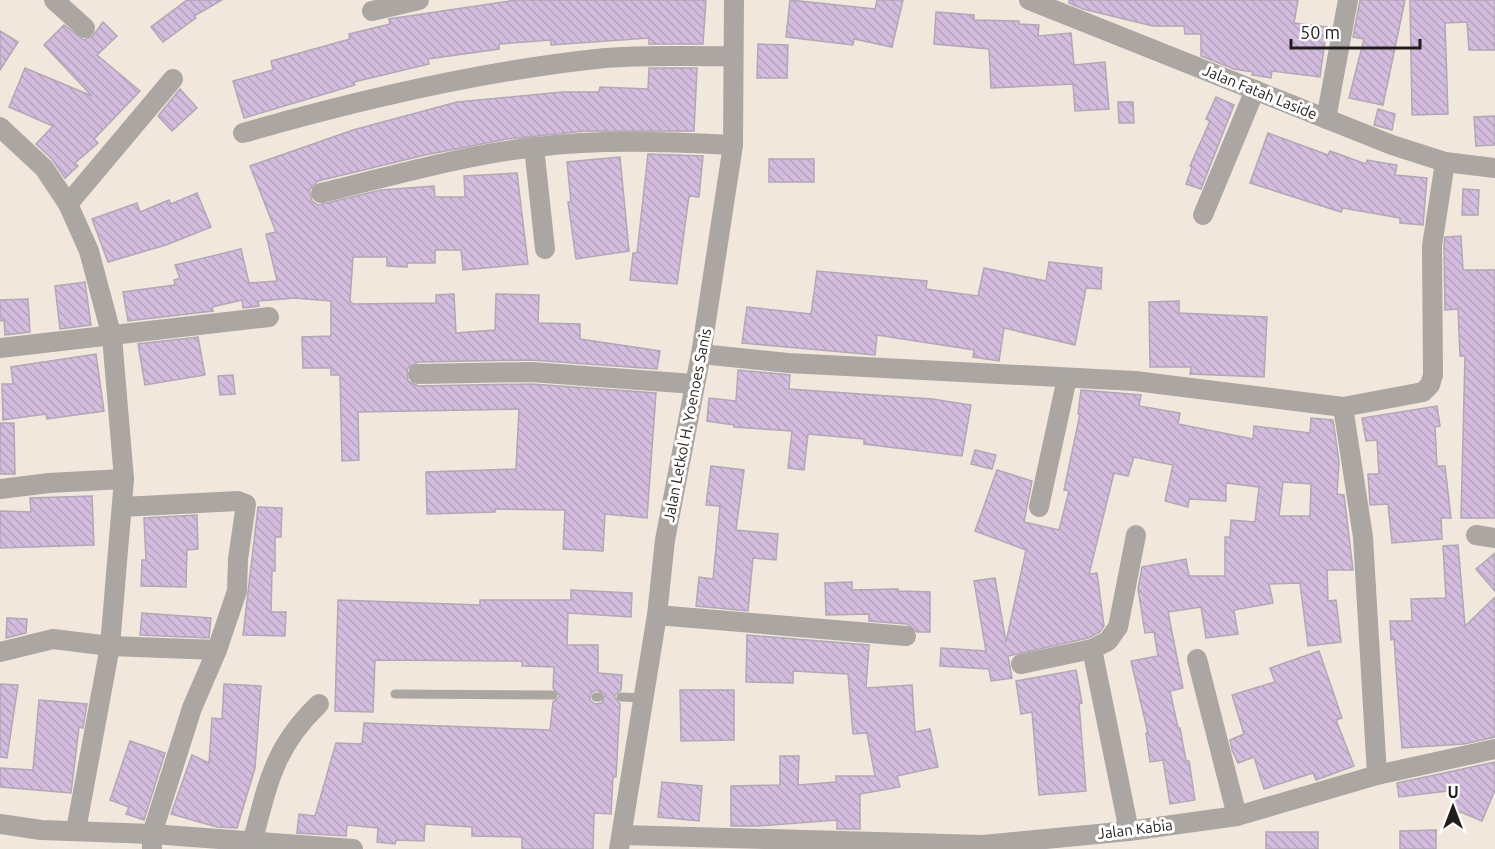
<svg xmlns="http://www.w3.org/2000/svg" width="1495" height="849" font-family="Ubuntu,sans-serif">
<defs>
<pattern id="building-back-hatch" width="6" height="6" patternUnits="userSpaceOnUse" patternTransform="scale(1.5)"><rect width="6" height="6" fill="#d4bcde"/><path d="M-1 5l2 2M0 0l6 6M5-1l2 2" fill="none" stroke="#b6a1be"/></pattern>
</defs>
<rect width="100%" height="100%" fill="#f2e7dc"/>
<!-- building -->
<g fill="url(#building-back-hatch)" stroke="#b0a8b4" stroke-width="1.5" fill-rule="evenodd">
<polygon points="187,0 222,0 194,16 196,18 163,42 151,27"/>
<polygon points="516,0 706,0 703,44 649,44 649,38 551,45 551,40 499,44 499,49 428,59 429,64 354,82 355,85 244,118 233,81 273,70 271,61 350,39 349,34 390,24 389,19"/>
<polygon points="790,0 875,9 877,0 903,0 892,47 854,39 853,45 786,37"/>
<polygon points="1069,0 1298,0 1294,23 1327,27 1320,77 1272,71 1271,78 1252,75 1253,72 1234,69 1201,56 1201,34 1185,34 1184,26 1153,26 1083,9 1069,3"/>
<polygon points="1360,0 1405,0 1383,105 1349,98 1364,39 1353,37"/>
<polygon points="1410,0 1495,0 1495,50 1469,50 1467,22 1445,23 1448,114 1412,115"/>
<polygon points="936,12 974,15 974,20 1019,21 1019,24 1039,25 1038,36 1071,33 1074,65 1105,62 1109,109 1075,111 1073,84 991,88 989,49 934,44"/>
<polygon points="103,22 117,36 97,55 140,91 94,139 98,143 75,163 78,166 65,178 52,159 36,144 53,126 9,107 25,68 92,96 44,45 64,25 84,40 93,36"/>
<polygon points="0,31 18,42 0,70"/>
<polygon points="758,44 788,45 787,78 757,78"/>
<polygon points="649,68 697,68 694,131 585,131 507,139 425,155 318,181 309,190 312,201 318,205 381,190 434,186 435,197 465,197 464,176 517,173 528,264 463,270 461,250 435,250 435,263 407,263 407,267 387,266 387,257 353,257 350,301 353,304 436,303 436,295 454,294 456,333 495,330 496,294 539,295 538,323 580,324 580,339 660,351 657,369 531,360 418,362 407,369 408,381 418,386 531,384 656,393 647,518 605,514 603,551 563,549 565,510 495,509 495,512 427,514 426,472 516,469 519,409 358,412 359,460 342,461 340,375 331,375 331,368 303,368 302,337 331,336 331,301 295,298 258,301 259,306 243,308 242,300 212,307 213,311 128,321 123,292 175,285 174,280 180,278 175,265 241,249 249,283 277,281 266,234 276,232 250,166 353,130 457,102 563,92 599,92 600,87 648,89"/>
<polygon points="180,89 197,108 172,131 158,116"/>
<polygon points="1216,97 1234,105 1201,189 1186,184 1192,167 1190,166 1210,121 1206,119"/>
<polygon points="1118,102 1133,102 1134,123 1119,123"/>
<polygon points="1378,109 1395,114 1392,130 1374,125"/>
<polygon points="1495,116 1495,145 1476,146 1474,117"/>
<polygon points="1268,133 1328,155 1330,151 1366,164 1367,160 1397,165 1395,175 1427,178 1423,225 1400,223 1400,218 1343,208 1341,212 1250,183"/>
<polygon points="648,154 703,156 699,197 689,196 677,284 630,280 633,253 637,253"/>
<polygon points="620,157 629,251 576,259 568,202 571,202 567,162"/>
<rect x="769" y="159" width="45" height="23"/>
<polygon points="1463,189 1479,190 1478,215 1462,215"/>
<polygon points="197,193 211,227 166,245 108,262 92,219 137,203 140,212 169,200 171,204"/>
<polygon points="1461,236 1463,270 1495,270 1495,518 1461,518 1465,356 1460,356 1458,309 1445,310 1444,247 1445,237"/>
<polygon points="1049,262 1102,268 1101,289 1086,288 1075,345 1004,328 999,361 973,357 974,350 877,335 875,355 742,343 747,307 811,314 817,271 927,281 926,289 978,296 984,268 1046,281"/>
<polygon points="85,282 91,325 60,329 55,286"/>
<polygon points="28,299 30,332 5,335 4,320 0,321 0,300"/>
<polygon points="1179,301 1179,313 1267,317 1264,377 1190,374 1191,367 1150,367 1149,302"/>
<polygon points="198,337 205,375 145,385 138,344"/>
<polygon points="96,354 104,411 47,419 46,414 3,420 2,384 13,384 11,367"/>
<polygon points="738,370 790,375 789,389 932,399 971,405 962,456 864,444 864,439 808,434 804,470 788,468 792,431 734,427 734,425 707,421 709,398 736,401"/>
<polygon points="233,375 235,394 220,395 218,376"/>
<path d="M1081 390 1141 395 1139 406 1180 413 1178 424 1253 439 1254 426 1310 433 1311 418 1333 420 1339 462 1337 494 1344 495 1353 570H1327L1328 601 1336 600 1341 642 1308 646 1300 583 1269 584 1273 603 1234 610 1238 634 1206 638 1201 607 1168 612 1183 688 1170 691 1178 728H1180L1186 761H1189L1195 800 1170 804 1163 760 1150 762 1146 733H1148L1131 661 1158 656 1154 632 1145 633 1138 589 1142 567 1186 559 1189 576H1225V537H1230L1231 520 1255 522 1259 487 1226 483V501L1189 499 1188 507 1165 501 1173 465 1134 457 1128 476 1114 473 1089 574 1097 573 1104 626 1100 632 1088 638 1008 656 1012 678 991 681 989 669 940 666 941 648 986 651 974 581 995 578 1006 642 1026 550 975 531 997 470 1032 481 1024 522 1059 530 1069 491 1064 490 1080 414H1078ZM1283 482 1311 484 1310 516H1279Z"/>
<polygon points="1437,406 1440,426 1435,427 1437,466 1445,466 1451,518 1441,518 1442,539 1392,543 1388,504 1370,505 1368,474 1379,474 1377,440 1366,441 1362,418"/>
<polygon points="0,423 14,423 15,474 0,474"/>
<polygon points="975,450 996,455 992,469 971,464"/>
<polygon points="711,466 744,470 736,530 778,534 776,560 753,558 748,611 696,606 699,577 713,579 720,506 706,505"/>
<polygon points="92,496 94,545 0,548 0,511 31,512 30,498"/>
<polygon points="258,507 282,508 281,537 275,537 275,571 272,571 271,612 286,612 285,636 243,635"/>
<polygon points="197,515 198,549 187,550 186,587 141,586 142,560 146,560 144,518"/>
<polygon points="1458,545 1465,626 1495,597 1495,737 1464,744 1402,748 1394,639 1391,640 1390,621 1412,621 1411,599 1446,598 1443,546"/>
<polygon points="1495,553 1495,591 1476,569"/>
<polygon points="852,582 852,590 898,589 898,591 930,592 930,632 917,632 907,624 869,621 869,614 826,615 825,583"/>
<path d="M571 590 632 593 631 617 568 613 567 645H598V673L622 675 621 690 614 696 620 704 616 777H613L611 814 594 813 593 849H522V837L472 836V827L425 824 424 841 396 840 395 844 377 842 378 828 347 825 346 836 297 833 299 814 315 816 336 743 362 744 364 723 550 730 553 702 560 696 553 688 554 667 522 666V661L375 660 373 712 335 711 338 600 480 605V600H571ZM596 690 605 694 602 703 595 704 590 700 591 693Z"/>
<polygon points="142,613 211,618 209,638 140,635"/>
<polygon points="7,618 27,619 26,633 6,638"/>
<polygon points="747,635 869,645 866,688 912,685 915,732 930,729 938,767 897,776 900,787 860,794 860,829 837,829 837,820 759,826 731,826 731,786 780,785 780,756 799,756 798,785 836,782 836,776 875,776 867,733 853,734 848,674 793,671 793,683 746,682"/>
<polygon points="1319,651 1342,718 1336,720 1354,766 1316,780 1313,773 1264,789 1254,757 1238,763 1232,750 1230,740 1244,734 1232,695 1275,682 1270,668"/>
<polygon points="1076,670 1082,703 1079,704 1086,791 1039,795 1032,712 1021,714 1016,681"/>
<polygon points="0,684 18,685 7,758 0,757"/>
<polygon points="224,684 261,686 255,768 237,828 217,827 171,814 192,755 209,763 212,718 222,719"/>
<polygon points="680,690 734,690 734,740 681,741"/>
<polygon points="39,700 87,704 83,728 79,727 71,793 0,787 0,768 33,770"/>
<polygon points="130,741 165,753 144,820 126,814 129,807 110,800"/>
<polygon points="1495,762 1495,790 1482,821 1451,808 1456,790 1399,797 1397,783"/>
<polygon points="662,782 702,786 699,821 658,817"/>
<polygon points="1436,830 1436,849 1400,849 1400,831"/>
<rect x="1266" y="832" width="52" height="17"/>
</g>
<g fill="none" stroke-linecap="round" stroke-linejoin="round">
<!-- lane -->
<g stroke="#aba6a2" stroke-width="9">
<polyline points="395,694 553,695"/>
<polyline points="596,697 599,697"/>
<polyline points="621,697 643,698"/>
</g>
<!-- street -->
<g stroke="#aba6a2" stroke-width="20">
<polyline points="54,0 85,28"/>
<polyline points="1029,0 1392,145 1445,162 1495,168"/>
<polyline points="372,11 419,0"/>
<polyline points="1326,119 1348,0"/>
<polyline points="0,127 44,168 68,204 89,251 112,337 124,479 110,646 76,830"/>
<path d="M243 133C358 100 476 72 596 59 640 54 688 57 733 56"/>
<polyline points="534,147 545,249"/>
<path d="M321 193C392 176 464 155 536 147 602 139 667 142 733 145"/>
<polyline points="68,204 173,79"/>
<polyline points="1203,215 1255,90"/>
<polyline points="0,348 269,317"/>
<polyline points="701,354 788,363 1135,381 1343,407 1423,392 1430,385 1433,375 1432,246 1445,162"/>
<polyline points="418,374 531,372 694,384"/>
<polyline points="1343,407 1363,537 1377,775"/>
<polyline points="0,489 49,483 124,479"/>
<polyline points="122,507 238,501 246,504 238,559 237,591 217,650 192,708 152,834 152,849"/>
<polyline points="1039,507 1067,378"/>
<polyline points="1476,535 1495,538"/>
<polyline points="657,615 906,636"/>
<polyline points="1092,649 1129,831"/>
<polyline points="0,652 53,639 110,646 217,650"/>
<polyline points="1197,659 1237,816"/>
<polyline points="1021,664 1092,649 1108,641 1118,627 1136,535"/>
<polyline points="0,824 41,830 152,834 353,849"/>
<polyline points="622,835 983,845 1129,831 1237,816 1377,775 1495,749"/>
<path d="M252 843C268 784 273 748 319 704"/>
<polyline points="619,849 657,615 665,540 701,354 733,145 734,0"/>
</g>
</g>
<g text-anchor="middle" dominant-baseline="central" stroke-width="6" stroke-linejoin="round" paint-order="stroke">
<!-- street labels -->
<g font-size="15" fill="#211d1a" stroke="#fff">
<text transform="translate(1260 92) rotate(22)">Jalan Fatah Laside</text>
<text transform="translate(687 425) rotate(-79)">Jalan Letkol H. Yoenoes Sanis</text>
<text transform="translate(1135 829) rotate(-7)">Jalan Kabia</text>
</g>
</g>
<!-- north arrow -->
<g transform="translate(1453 807)" stroke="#ffffff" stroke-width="4.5" paint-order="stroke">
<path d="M0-4.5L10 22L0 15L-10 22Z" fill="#211d1a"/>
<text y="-9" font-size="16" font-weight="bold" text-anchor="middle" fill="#211d1a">U</text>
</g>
<!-- scale -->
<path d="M1291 39v9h129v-9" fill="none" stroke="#211d1a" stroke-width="3"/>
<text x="1300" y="39" font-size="18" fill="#211d1a" stroke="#ffffff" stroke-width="4.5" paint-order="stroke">50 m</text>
</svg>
